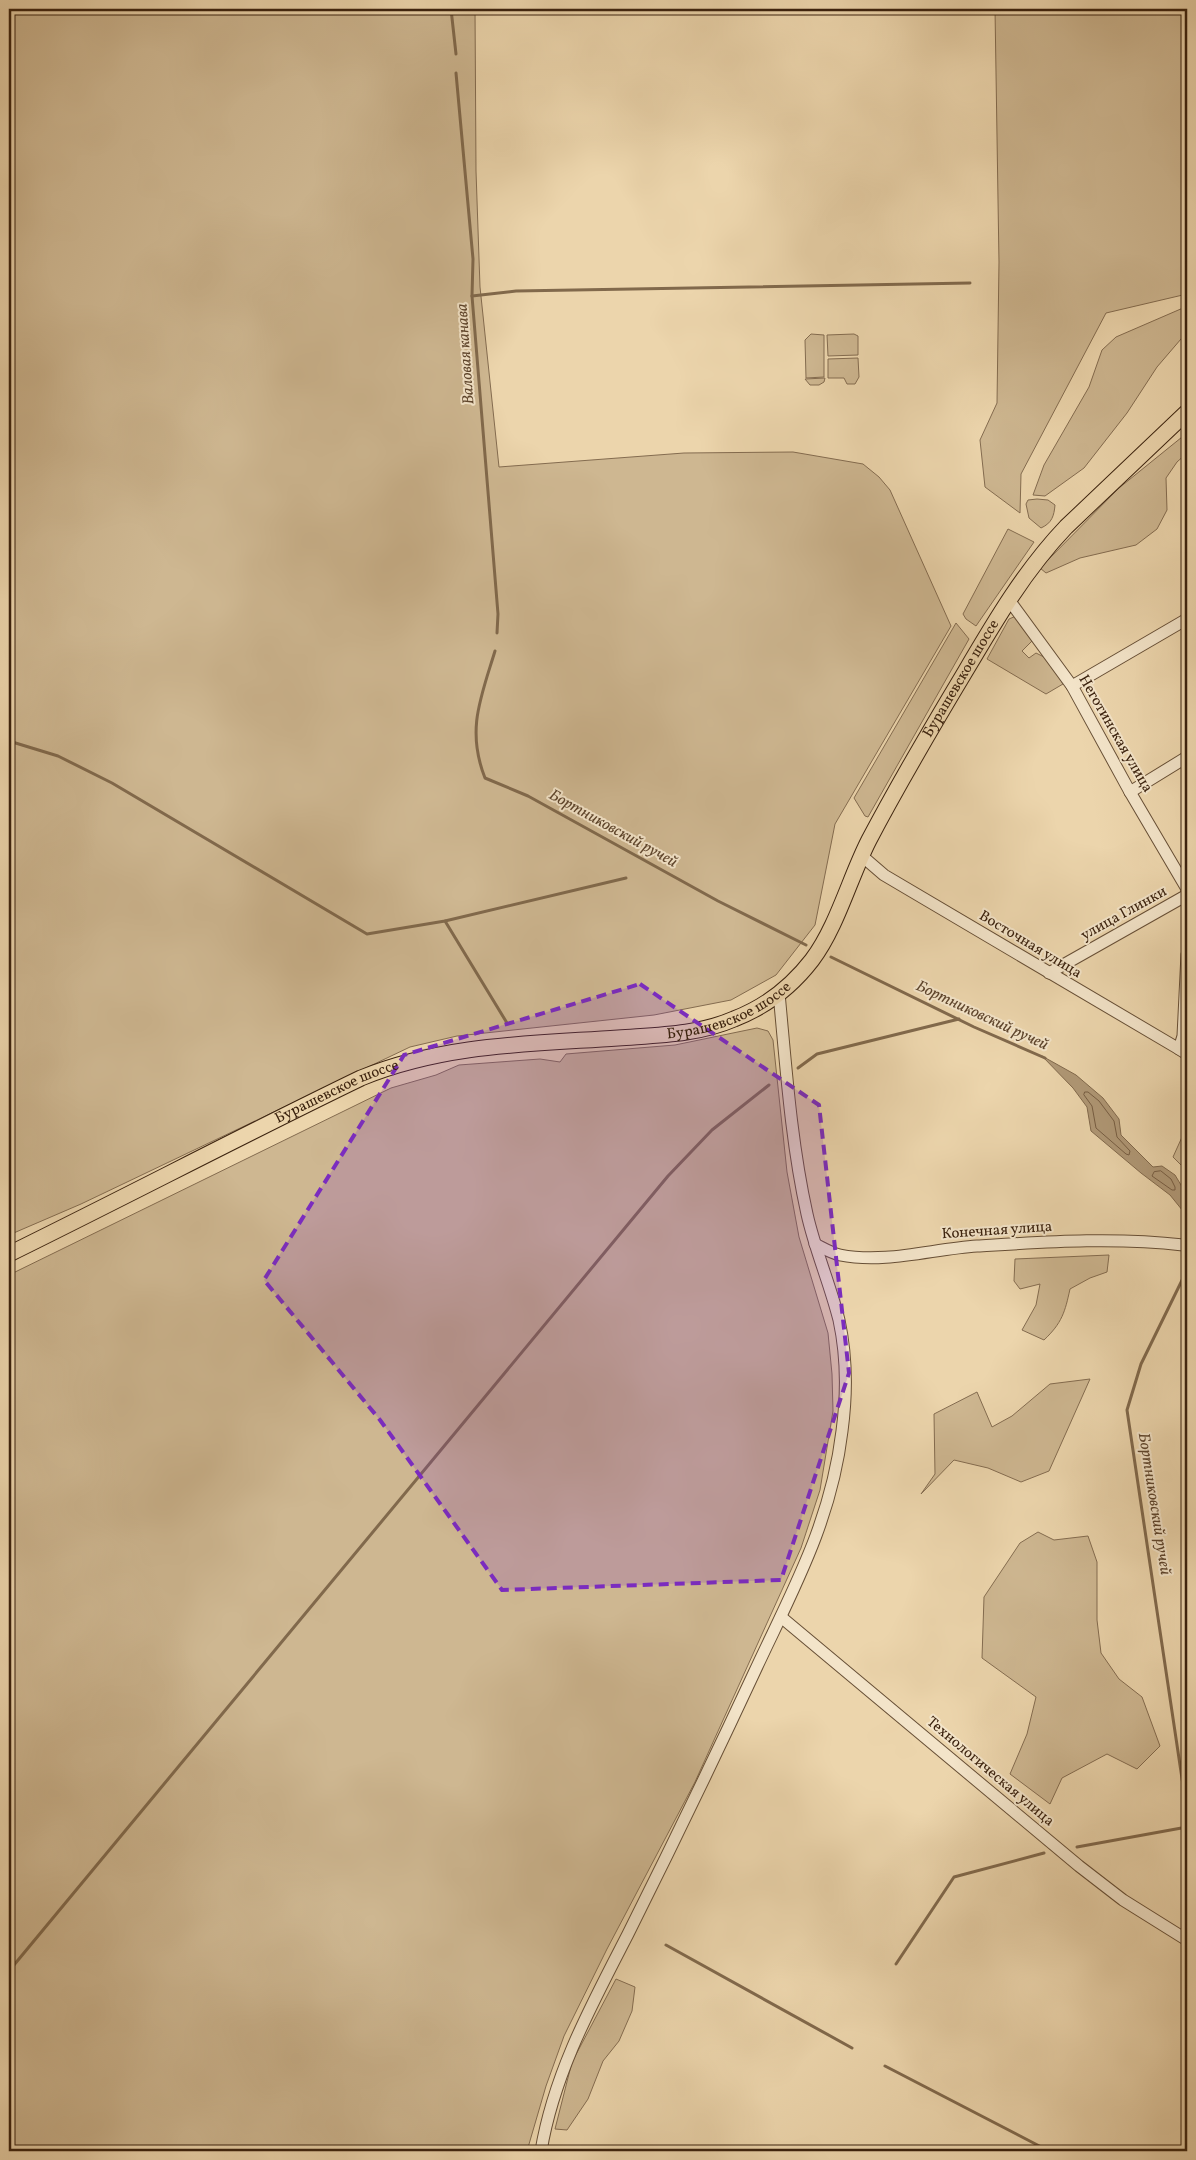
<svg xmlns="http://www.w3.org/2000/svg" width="1196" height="2160" font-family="Vollkorn,serif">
<rect width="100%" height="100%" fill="#ecd5ac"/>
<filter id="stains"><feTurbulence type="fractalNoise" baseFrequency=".004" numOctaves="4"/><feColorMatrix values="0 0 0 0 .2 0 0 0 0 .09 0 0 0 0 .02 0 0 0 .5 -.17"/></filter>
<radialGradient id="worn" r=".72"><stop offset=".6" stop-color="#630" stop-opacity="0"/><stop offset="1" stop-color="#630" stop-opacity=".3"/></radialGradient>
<!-- green -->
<g fill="#ceb791" stroke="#846c50">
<polygon points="9,9 475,9 476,171 480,287 499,467 684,453 793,452 863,464 879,477 890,490 951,626 835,824 815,925 776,975 731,1000 654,1015 457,1036 410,1047 81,1204 9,1235"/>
<polygon points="995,9 1187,9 1187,294 1106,313 1021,474 1020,513 985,487 980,440 997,403 999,262"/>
<polygon points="1183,308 1187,310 1187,332 1157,367 1127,413 1084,468 1045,496 1033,495 1044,465 1089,387 1102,350 1116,337"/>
<polygon points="811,334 824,335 824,377 806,378 805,340"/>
<polygon points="854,334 858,336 858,355 828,356 827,335"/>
<polygon points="858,358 859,377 855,384 847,384 844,378 828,378 828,359"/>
<polygon points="825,378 824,382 819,385 810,385 805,379"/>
<polygon points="1187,433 1187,453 1177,462 1166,478 1167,510 1157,529 1136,545 1080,558 1046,573 1040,568 1119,488"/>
<path d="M1037 499 1048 500 1055 505C1054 516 1052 523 1041 528L1029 518 1026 504 1028 500Z"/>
<polygon points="1008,529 1034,542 976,626 966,619 963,614"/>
<polygon points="1016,616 1034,639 1022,651 1029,658 1036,653 1048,659 1063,684 1046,694 987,659 1009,619"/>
<polygon points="956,623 969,639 868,817 865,816 854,798"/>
<polygon points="757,1028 768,1031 773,1040 787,1172 799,1237 828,1333 832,1374 833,1411 820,1490 801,1548 695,1782 607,1949 564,2036 546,2086 527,2151 9,2151 9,1275 391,1088 436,1075 459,1065 540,1059 560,1062 566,1054 675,1045"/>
<polygon points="1187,1126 1187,1171 1173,1157"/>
<path d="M1109 1255 1107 1272 1090 1278 1070 1289C1065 1312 1062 1323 1044 1340L1022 1330 1036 1305 1040 1284 1020 1289 1014 1281 1015 1259Z"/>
<polygon points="1090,1379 1049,1471 1021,1482 988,1468 954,1460 921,1494 935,1474 934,1414 977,1392 992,1427 1012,1416 1050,1384"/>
<polygon points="1187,1454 1187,1495 1182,1460"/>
<polygon points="1038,1532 1054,1540 1088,1536 1097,1562 1097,1620 1101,1653 1119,1679 1142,1697 1160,1746 1137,1769 1107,1754 1062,1778 1050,1804 1010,1774 1027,1734 1036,1697 982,1658 984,1597 1020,1543"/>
<polygon points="616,1979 635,1987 632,2011 619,2041 603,2061 588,2099 567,2130 555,2129 572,2062"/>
</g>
<!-- water -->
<polygon fill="#b09876" stroke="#81694c" points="1042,1056 1076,1075 1103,1098 1119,1119 1121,1135 1153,1167 1162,1166 1175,1175 1187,1195 1187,1216 1170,1195 1141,1173 1091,1131 1087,1107 1073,1088"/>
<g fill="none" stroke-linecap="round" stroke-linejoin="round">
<!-- shore -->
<g stroke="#765d42" stroke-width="1">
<polygon points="1085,1092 1088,1092 1099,1101 1114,1121 1117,1137 1130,1151 1129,1155 1126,1154 1096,1128 1092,1106 1084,1095"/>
<polygon points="1161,1171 1171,1179 1175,1187 1175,1190 1172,1190 1152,1176 1154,1172"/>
</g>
<!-- stream -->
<g stroke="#81694c" stroke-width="3">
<polyline points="451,9 456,54"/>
<polyline points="456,73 473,259 472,296 498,614 497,633"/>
<polyline points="472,296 516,291 970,283"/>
<path d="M495 651C481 697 466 730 485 778L528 796 718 901 806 945"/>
<polyline points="9,741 58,756 112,783 367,934 445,921 626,878"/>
<polyline points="445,921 507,1023"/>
<polyline points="831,957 974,1027 1045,1058"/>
<polyline points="798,1068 817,1054 959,1019"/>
<polyline points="1187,1270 1141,1364 1127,1410 1187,1812"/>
<polyline points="1077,1847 1187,1827"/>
<polyline points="666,1945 852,2048"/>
<polyline points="896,1964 954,1877 1044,1853"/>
<polyline points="9,1971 668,1176 712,1130 769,1085"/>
<polyline points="885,2066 1049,2151"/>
</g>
<!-- minor casing -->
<g stroke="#674f36" stroke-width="13">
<g id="minor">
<polyline points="1009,600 1072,686 1130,792 1187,889"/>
<polyline points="1072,686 1187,619"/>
<polyline points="1130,792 1187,757"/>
<polyline points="862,856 884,875 1179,1049 1187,1046"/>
<polyline points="1187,954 1183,1036 1179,1049 1187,1054"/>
<polyline points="1049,973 1187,895"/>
<path d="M815 1244C823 1248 831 1253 840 1255 885 1264 932 1249 977 1246 1045 1242 1114 1237 1183 1245"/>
<polyline points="781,1617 1079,1866 1123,1900 1187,1940"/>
<path d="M541 2151C554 2073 592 2004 628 1934 671 1848 713 1761 754 1673 792 1591 831 1523 842 1431 847 1394 847 1357 839 1320 830 1284 815 1250 807 1214 791 1142 786 1067 779 993"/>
</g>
</g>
<!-- major casing -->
<g stroke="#3b220e" stroke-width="17">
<g id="major">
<path id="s1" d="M9 1254C127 1196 243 1135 361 1078 444 1044 529 1044 618 1038 657 1035 697 1035 734 1019 765 1007 792 986 812 960 837 927 850 877 869 840 899 783 932 727 965 672 995 621 1025 570 1066 527L1187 412"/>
</g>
</g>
<!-- minor -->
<use href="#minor" stroke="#f3e4c9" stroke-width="11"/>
<!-- major -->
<use href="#major" stroke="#ecd5ac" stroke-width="15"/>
</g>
<!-- marked area -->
<path fill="#7b2cbf" fill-opacity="0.2" stroke="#7b2cbf" stroke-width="4" stroke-dasharray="10 6" stroke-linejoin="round" d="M640 984 819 1105 849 1373 781 1580 502 1590 380 1420 264 1280 404 1055Z"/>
<g text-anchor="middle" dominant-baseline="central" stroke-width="4" stroke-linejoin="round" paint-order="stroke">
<!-- street labels -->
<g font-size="15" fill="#3b220e" stroke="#f3e4c9">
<text stroke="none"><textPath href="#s1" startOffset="1191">Бурашевское шоссе</textPath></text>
<text transform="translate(1115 734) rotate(60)">Неготинская улица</text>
<text transform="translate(1124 914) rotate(-29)">улица Глинки</text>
<text transform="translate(1030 945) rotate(31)">Восточная улица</text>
<text stroke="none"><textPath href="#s1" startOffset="771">Бурашевское шоссе</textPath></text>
<text stroke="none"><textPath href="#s1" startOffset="366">Бурашевское шоссе</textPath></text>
<text transform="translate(997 1231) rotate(-4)">Конечная улица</text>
<text transform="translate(990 1772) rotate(40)">Технологическая улица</text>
</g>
<!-- water labels -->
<g font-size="16" font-style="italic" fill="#5e452d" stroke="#f3e4c9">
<text transform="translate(466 354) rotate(-94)">Валовая канава</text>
<text transform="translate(613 829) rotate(29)">Бортниковский ручей</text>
<text transform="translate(982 1016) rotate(25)">Бортниковский ручей</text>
<text transform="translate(1154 1504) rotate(81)">Бортниковский ручей</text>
</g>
</g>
<!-- margin -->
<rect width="1196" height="2160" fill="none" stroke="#ecd5ac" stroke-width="30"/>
<rect x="10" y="10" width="1176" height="2140" fill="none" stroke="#3b220e" stroke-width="2.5"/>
<rect x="15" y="15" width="1166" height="2130" fill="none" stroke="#3b220e"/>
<rect width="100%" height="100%" filter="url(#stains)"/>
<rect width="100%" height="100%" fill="url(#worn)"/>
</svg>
